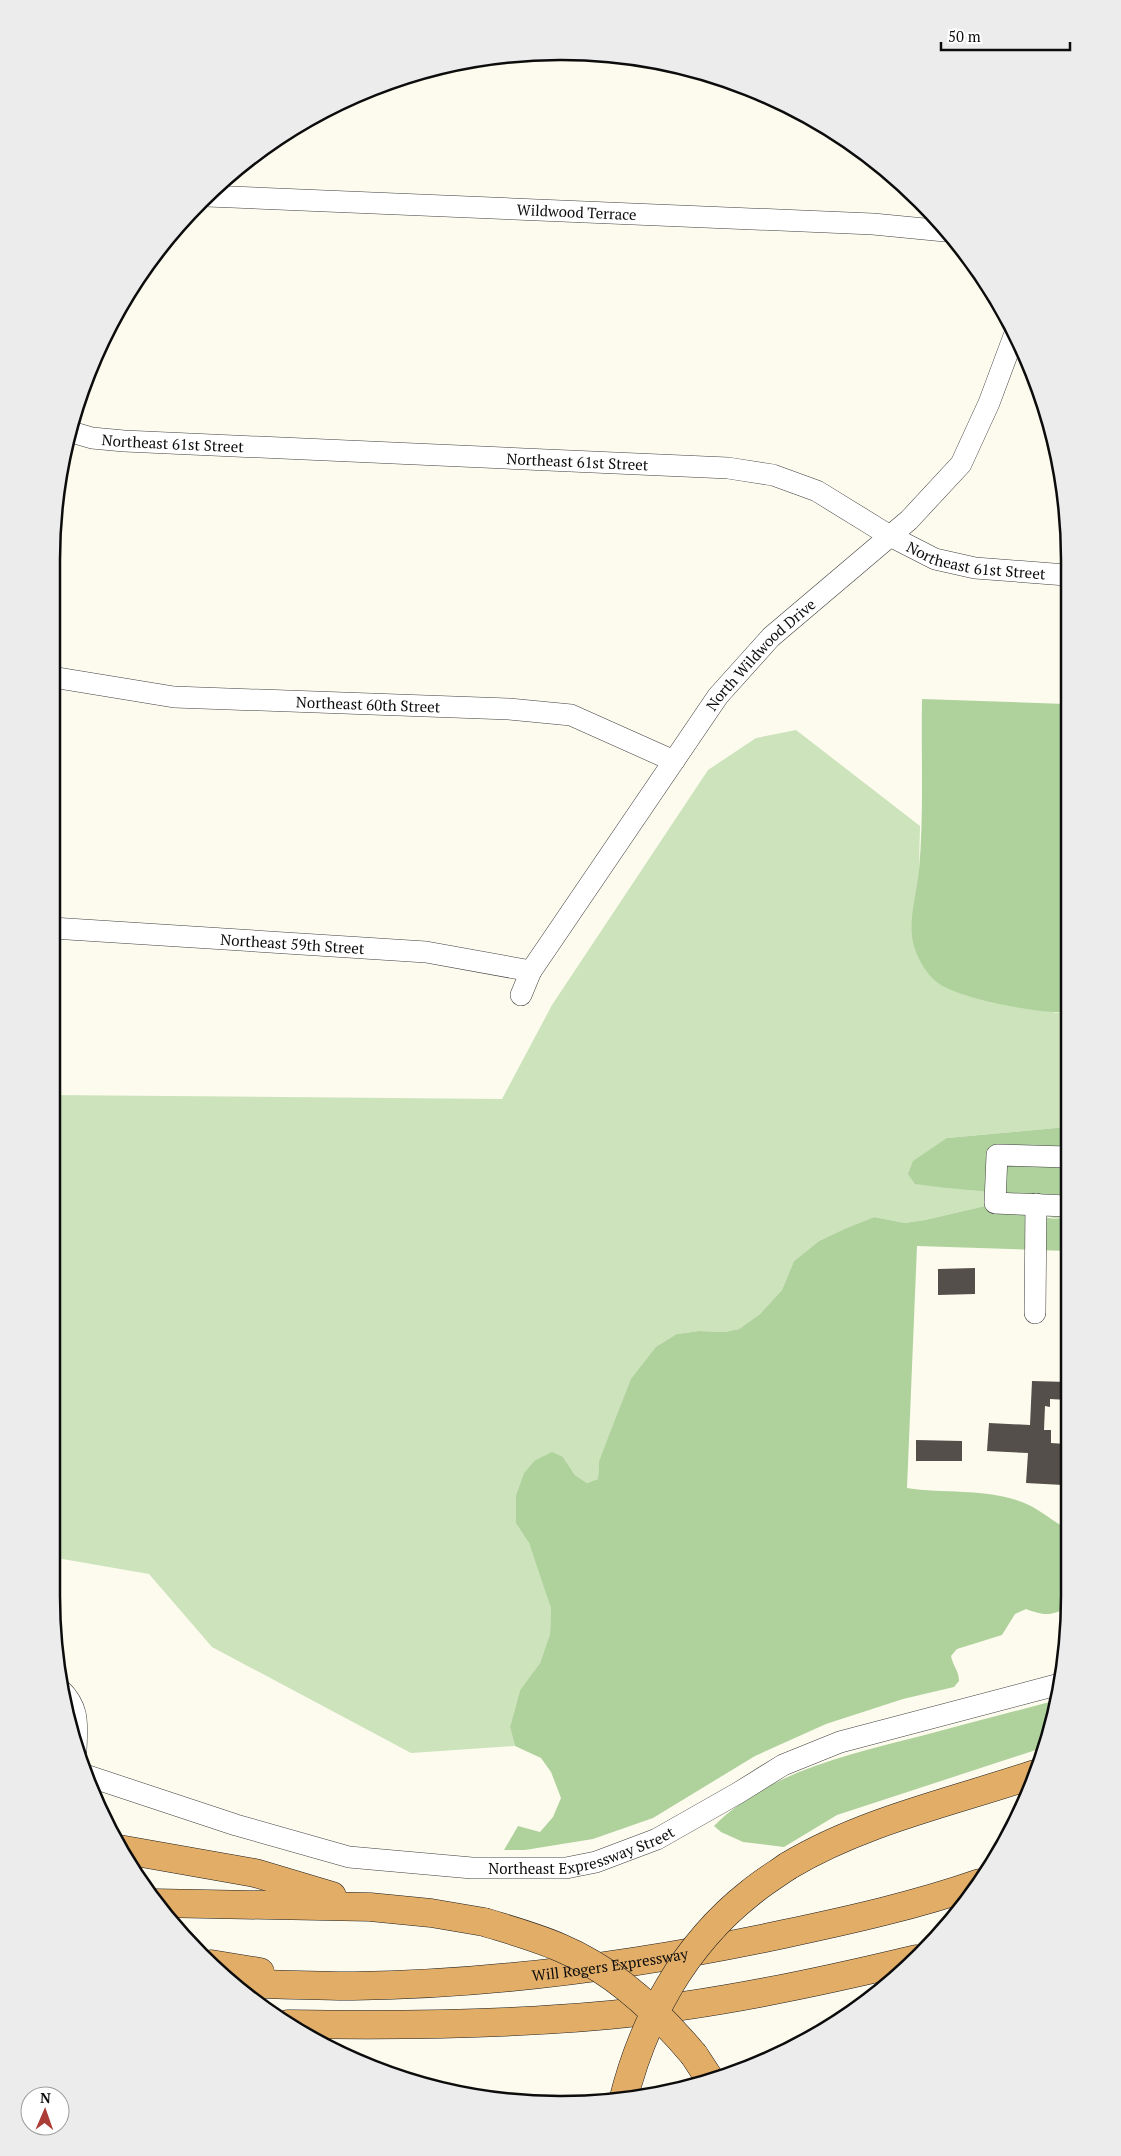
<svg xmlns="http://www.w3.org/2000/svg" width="1121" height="2156" font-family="'PT Serif',serif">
<rect width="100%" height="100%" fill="#fdfbee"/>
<!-- green -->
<polygon fill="#cce3bc" points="796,730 920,826 919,870 1055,1013 1067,1012 1067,1127 947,1138 1034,1195 1067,1195 1067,1218 1061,1220 1033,1213 1002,1202 925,1220 905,1223 874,1217 819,1241 794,1261 782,1290 760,1314 739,1329 725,1332 699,1331 677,1334 607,1441 599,1461 598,1479 587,1483 575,1475 563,1457 534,1461 524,1473 516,1495 516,1522 529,1543 542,1579 551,1608 550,1634 540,1663 520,1690 510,1727 515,1746 411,1753 212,1647 149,1574 51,1557 52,1095 502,1099 552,1005 708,770 756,738"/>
<!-- forest -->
<g fill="#afd29d">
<path d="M922 699 1066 704 1067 1012C1040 1014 960 999 938 983 928 976 919 961 915 949 906 925 917 895 919 870 924 815 921 755 922 699Z"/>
<path d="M1067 1127V1195C1017 1194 965 1191 915 1184L908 1174 913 1161 947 1138Z"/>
<path d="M1002 1202C1019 1208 1049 1223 1067 1218L1068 1251 917 1246 907 1488C945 1494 985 1488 1022 1502 1038 1508 1052 1521 1068 1529L1069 1607C1051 1616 1045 1616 1026 1609L1015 1614 1002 1635 957 1649 951 1656C953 1666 959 1671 959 1681L954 1687 903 1699 826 1724 755 1756 653 1818 593 1839 525 1850H504L518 1826 540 1832 553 1817 561 1798 551 1772 541 1758 515 1746 510 1727 520 1690 540 1663 550 1634 551 1608 529 1543 516 1523V1495L524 1473 534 1461 552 1452 563 1457 575 1475 587 1483 598 1479 599 1461 631 1379 656 1347 677 1334 699 1331 725 1332 739 1329 760 1314 782 1290 794 1261 819 1241 845 1229 874 1217 905 1223 925 1220Z"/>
<path d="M1057 1700 1052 1727 1045 1747 837 1815 784 1847 743 1842 721 1832 714 1826C767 1772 850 1754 921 1736 966 1724 1012 1712 1057 1700Z"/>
</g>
<!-- building -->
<g fill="#544f4a">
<polygon points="975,1268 975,1294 938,1295 938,1269"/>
<polygon points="1032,1381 1068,1382 1068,1400 1050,1399 1050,1407 1045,1406 1044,1430 1051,1430 1051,1443 1066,1444 1065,1455 1068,1455 1068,1477 1064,1477 1063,1485 1026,1483 1028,1453 987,1451 989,1423 1030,1425"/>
<polygon points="916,1440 962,1441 962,1461 916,1461"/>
</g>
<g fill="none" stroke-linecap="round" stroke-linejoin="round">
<!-- minor casing -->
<g stroke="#3f3f3f" stroke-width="22">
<g id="minor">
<path id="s1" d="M207 196 873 224 945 231"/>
<path id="s2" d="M68 431 92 438 124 441 728 468 773 475 817 491 890 536 935 559 975 568 1066 575"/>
<path id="s3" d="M52 677 174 697 509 709 571 715 674 761"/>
<path id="s4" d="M52 928 426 952 531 971"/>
<path id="s5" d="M521 995 531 971 718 696 771 637 909 520 961 464 989 403 1014 336"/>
<polyline points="1067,1157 997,1155 995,1203 1067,1206"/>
<polyline points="1035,1313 1036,1204"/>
<path d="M60 1689C80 1708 77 1725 76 1750"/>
<path id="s6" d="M85 1775 236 1825 349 1857 472 1868H566L596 1862 657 1839 738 1793 783 1765 840 1742 1060 1684"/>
</g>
</g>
<!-- highway casing -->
<g stroke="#1d1d1d" stroke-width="29">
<g id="highway">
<polyline points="119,1849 255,1873 332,1896"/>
<path d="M788 1866C863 1821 952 1802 1035 1774"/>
<polyline points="155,1903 370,1907 431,1913 484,1922"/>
<polyline points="211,1964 260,1972"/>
<path id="s7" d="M232 1983C272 1984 313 1986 354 1986 499 1984 643 1964 784 1934 850 1920 917 1905 980 1883"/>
<path d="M288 2024C395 2026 502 2025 609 2015 712 2005 816 1983 916 1959"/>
<polyline points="694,2055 711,2081"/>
</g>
</g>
<!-- minor -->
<use href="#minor" stroke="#fff" stroke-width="21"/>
<!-- highway -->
<use href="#highway" stroke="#e2ad67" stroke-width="28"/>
<!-- highway-bridge casing -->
<g stroke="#1d1d1d" stroke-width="29" stroke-linecap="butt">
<g id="highway-bridge">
<path d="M484 1922C510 1930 536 1937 561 1948 613 1970 658 2012 694 2055"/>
<path d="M623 2101C643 2020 684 1945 750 1893 762 1883 775 1875 788 1866"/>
</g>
</g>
<!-- highway-bridge -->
<use href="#highway-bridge" stroke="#e2ad67" stroke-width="28"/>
</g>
<g text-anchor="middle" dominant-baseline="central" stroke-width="5" stroke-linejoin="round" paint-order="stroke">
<!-- street labels -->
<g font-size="15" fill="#0c0c0c" stroke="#fff">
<text stroke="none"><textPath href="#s1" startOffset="370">Wildwood Terrace</textPath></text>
<text stroke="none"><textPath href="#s2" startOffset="106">Northeast 61st Street</textPath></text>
<text stroke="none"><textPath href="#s2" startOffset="511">Northeast 61st Street</textPath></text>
<text stroke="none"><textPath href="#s2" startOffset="931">Northeast 61st Street</textPath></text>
<text stroke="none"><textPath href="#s5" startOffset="418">North Wildwood Drive</textPath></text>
<text stroke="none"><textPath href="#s3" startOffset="318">Northeast 60th Street</textPath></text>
<text stroke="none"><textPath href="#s4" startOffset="241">Northeast 59th Street</textPath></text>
<text stroke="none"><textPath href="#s6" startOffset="512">Northeast Expressway Street</textPath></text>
<text stroke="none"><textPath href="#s7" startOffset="379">Will Rogers Expressway</textPath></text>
</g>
</g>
<!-- crop -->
<path d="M0 0H1121V2156H0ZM560 60H561A500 500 0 0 1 1061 560V1596A500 500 0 0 1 561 2096H560A500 500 0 0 1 60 1596V560A500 500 0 0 1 560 60Z" fill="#ececec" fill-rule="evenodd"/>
<path fill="none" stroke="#0c0c0c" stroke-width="2.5" d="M560 60H561A500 500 0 0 1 1061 560V1596A500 500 0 0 1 561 2096H560A500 500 0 0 1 60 1596V560A500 500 0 0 1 560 60Z"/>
<!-- north arrow -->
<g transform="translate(45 2111) rotate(2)"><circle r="24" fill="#ffffff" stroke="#9e9e9e"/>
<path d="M0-4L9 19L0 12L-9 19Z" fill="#ab3d36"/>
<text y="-8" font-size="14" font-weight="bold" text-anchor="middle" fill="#0c0c0c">N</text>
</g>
<!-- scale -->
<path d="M941 42v8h129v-8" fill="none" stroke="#0c0c0c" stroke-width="2.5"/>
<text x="948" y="42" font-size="15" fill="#0c0c0c" stroke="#ffffff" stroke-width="4" paint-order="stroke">50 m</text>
</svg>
